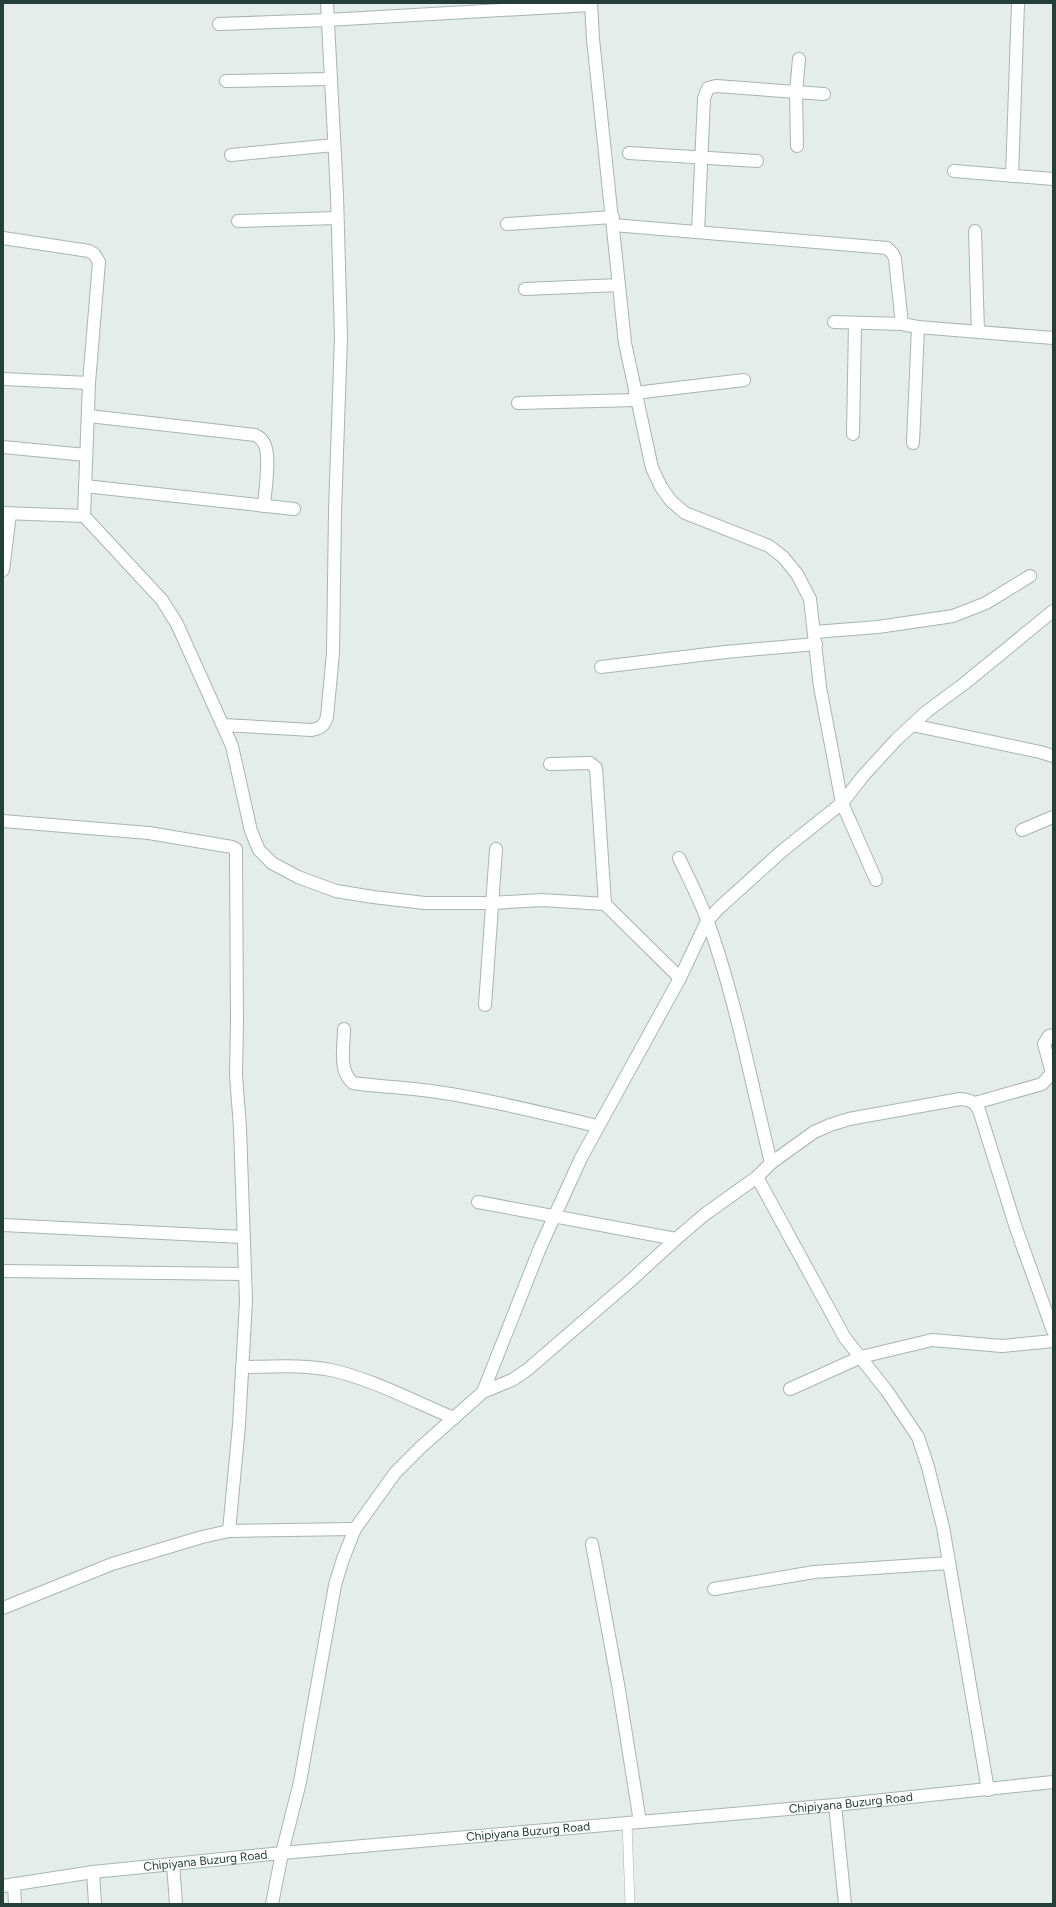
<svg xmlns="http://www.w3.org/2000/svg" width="1056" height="1907" font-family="Figtree,sans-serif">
<rect width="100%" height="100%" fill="#e4ede9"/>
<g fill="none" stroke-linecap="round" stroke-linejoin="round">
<!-- lane casing -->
<g stroke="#a7b5b0" stroke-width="10">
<polyline id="lane" points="627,1823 630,1904"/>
</g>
<!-- street casing -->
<g stroke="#a7b5b0" stroke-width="14">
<g id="street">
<polyline points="591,3 593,39 625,343 652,468 661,487 671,501 685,513 769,546 783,557 797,574 810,599 820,687 842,803 876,880"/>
<polyline points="219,24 327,20 591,5"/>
<polyline points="226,81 331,79"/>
<polyline points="797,146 796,92 799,59"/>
<polyline points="629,153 757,161"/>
<polyline points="231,155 334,145"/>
<polyline points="954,171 1053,179"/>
<polyline points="1012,176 1018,3"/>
<polyline points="238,221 337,218"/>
<polyline points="507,224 613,217"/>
<polyline points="613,225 887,248 893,254 895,259 902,324"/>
<polyline points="975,231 978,332"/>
<polyline points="698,232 704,98 708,88 716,86 824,94"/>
<polyline points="3,238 89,251 94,254 99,262 89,383 84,516 162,600 177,624 232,746 251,831 259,850 272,863 298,877 336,891 373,897 425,903 491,903 542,900 605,904"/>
<polyline points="525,289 619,285"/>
<polyline points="834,322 902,324 918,327 1053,338"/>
<polyline points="3,379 89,383"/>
<polyline points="635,393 744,380"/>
<polyline points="518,403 637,400"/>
<path d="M89 416 255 435C259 437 262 439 264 443 271 455 265 491 264 506"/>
<polyline points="853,434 855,323"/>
<polyline points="913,443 918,327"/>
<polyline points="3,447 86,455"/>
<polyline points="85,486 294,509"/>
<polyline points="3,513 84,516"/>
<polyline points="3,570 10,514"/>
<polyline points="814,632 878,627 953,616 986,603 1030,576"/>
<polyline points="601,667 725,652 816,644"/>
<path d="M223 725 312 730C321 728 324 726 327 717L333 653 335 511 341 337 337 195 327 3"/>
<polyline points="912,725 1040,752 1053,756"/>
<polyline points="550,764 590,763 596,768 605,904 680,978"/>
<polyline points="3,821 149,833 232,847 236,849 237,1022 236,1075 240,1128 246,1301 239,1425 229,1531"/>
<polyline points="1022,830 1053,817"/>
<path d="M679 858C689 879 700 900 708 922 736 1000 751 1082 771 1163L757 1177 845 1338 887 1391 918 1437 928 1467 943 1527 988 1790"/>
<polyline points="485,1005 496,849"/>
<path d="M344 1029C344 1046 338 1071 353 1083 383 1087 414 1088 444 1093 496 1101 547 1114 597 1126"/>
<polyline points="975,1103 1042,1084 1052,1073 1044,1044 1049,1036 1053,1035"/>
<path d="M771 1163 814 1132 830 1125 849 1119 960 1099C970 1100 974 1101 979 1110L1016 1228 1053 1331"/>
<polyline points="478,1202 676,1239"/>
<polyline points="3,1225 242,1237"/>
<polyline points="3,1271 244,1274"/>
<path d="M242 1367C271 1367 302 1364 331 1370 372 1379 415 1402 454 1418"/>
<polyline points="790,1389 861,1357 932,1340 1002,1346 1053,1341"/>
<polyline points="483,1392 512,1380 527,1370 629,1282 676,1239 704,1215 757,1177"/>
<polyline points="592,1544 618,1684 640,1822"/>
<polyline points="714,1589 814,1572 949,1563"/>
<polyline points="3,1608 112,1564 202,1537 229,1531 355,1529"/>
<polyline points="835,1805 845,1904"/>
<polyline points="173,1864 176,1904"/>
<polyline points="93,1872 95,1904"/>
<polyline points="14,1884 15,1904"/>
<path id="s1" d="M272 1904 282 1853 835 1805 1053 1782"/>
</g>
</g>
<!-- secondary casing -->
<g stroke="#a3b8b1" stroke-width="14">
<g id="secondary">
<path id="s2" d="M3 1886 93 1872 282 1853 300 1782 335 1585 343 1559 355 1529 395 1473 421 1447 483 1392 540 1248 581 1158 680 978 707 921 719 908 782 851 842 803 863 776 896 740 926 712 965 683 1053 611"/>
</g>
</g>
<!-- lane -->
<use href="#lane" stroke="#fff" stroke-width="9"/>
<!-- street -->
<use href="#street" stroke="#fff" stroke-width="12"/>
<!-- secondary -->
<use href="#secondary" stroke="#fff" stroke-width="12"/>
</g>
<g text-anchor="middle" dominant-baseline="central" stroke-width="3" stroke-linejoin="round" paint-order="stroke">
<!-- street labels -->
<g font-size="12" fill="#243e38" stroke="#f5faf7">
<text stroke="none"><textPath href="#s1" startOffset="623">Chipiyana Buzurg Road</textPath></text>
<text stroke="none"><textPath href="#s1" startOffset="299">Chipiyana Buzurg Road</textPath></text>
<text stroke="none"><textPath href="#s2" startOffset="204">Chipiyana Buzurg Road</textPath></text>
</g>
</g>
<!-- border -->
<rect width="1056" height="1907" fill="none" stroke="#243e38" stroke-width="8"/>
</svg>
